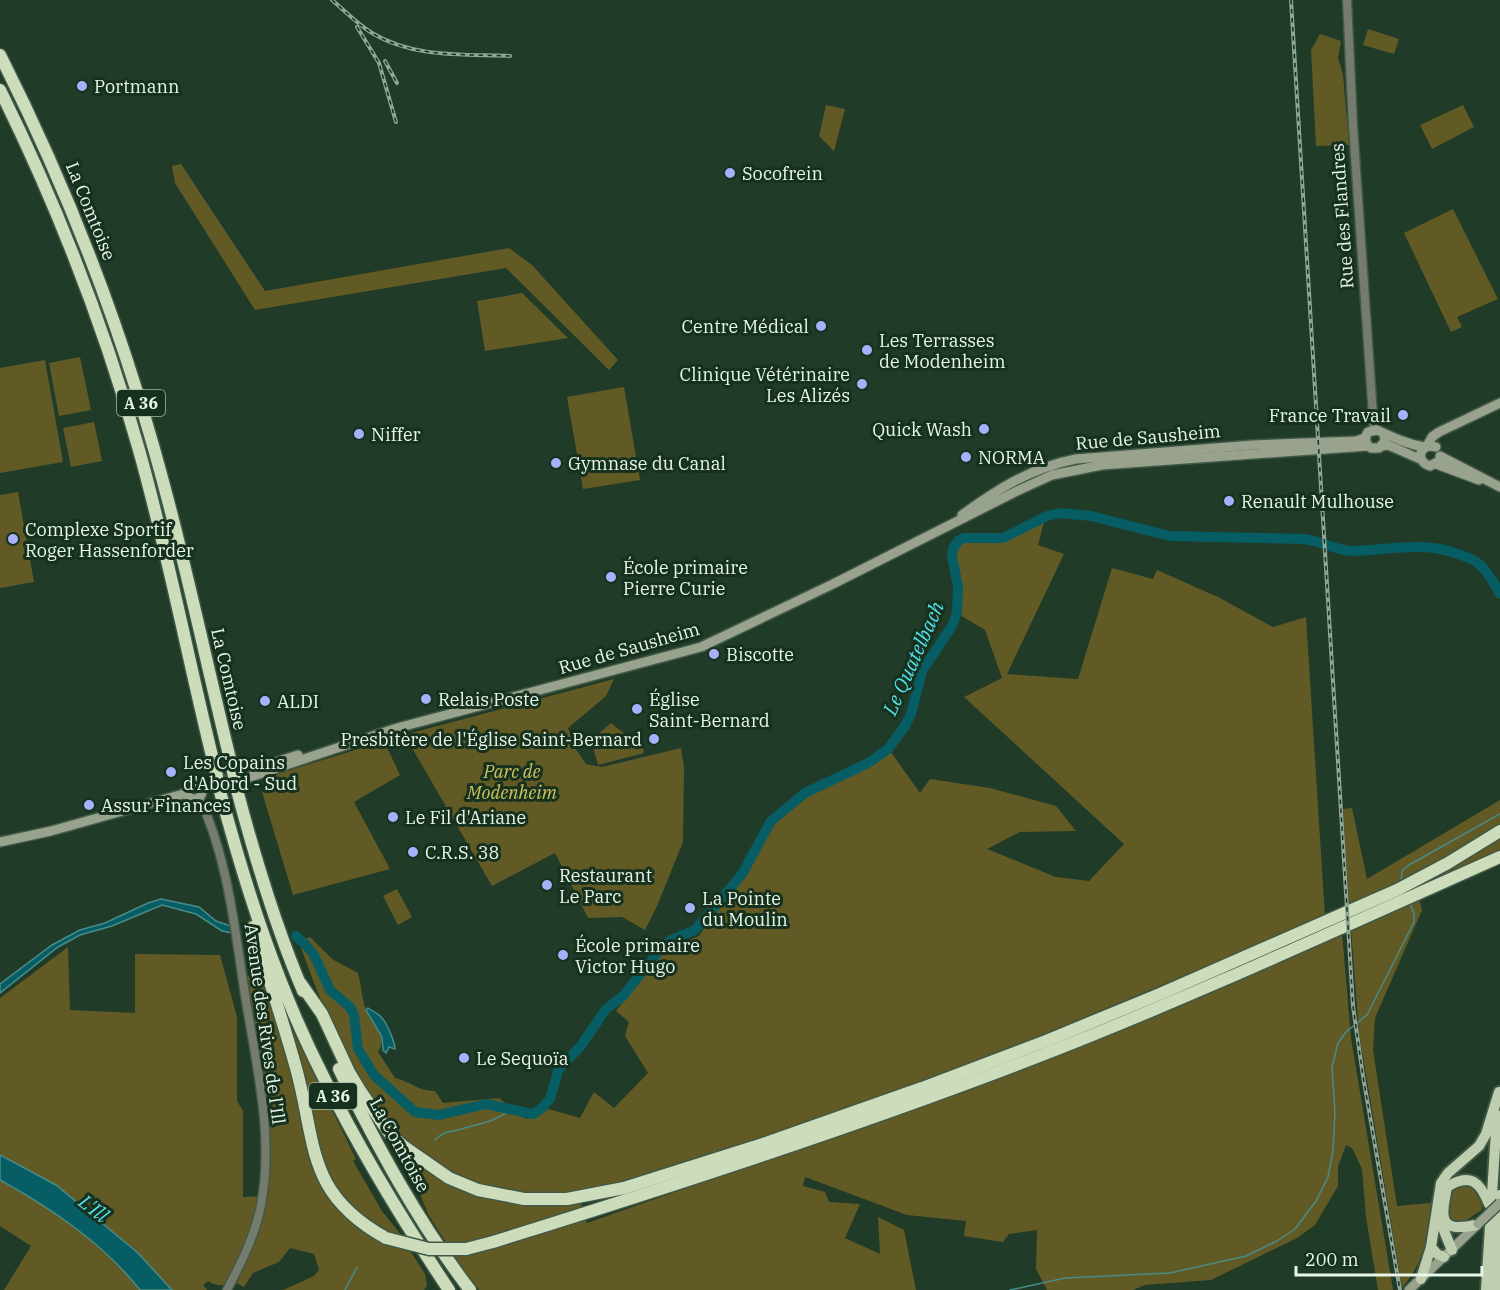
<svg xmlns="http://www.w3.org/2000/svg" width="1500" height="1290" font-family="'IBM Plex Serif',serif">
<rect width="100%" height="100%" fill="#203b28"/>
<!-- green -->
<g fill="#625a25">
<polygon points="1368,29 1399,39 1394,54 1363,45"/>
<polygon points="1320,34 1341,41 1338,58 1343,74 1349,145 1316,146 1311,50"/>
<polygon points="826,105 845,109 834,151 819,136"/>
<polygon points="1463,105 1474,127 1432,149 1420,125"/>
<polygon points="181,164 265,291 509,248 532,265 618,360 609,370 506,268 255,310 175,183 172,166"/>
<polygon points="1453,209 1498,299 1457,317 1462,327 1451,332 1404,233"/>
<polygon points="522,293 568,338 485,351 477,301"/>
<polygon points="80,357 91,410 59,416 49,363"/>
<polygon points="45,360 63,462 0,473 0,368"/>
<polygon points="624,387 640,480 583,489 567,397"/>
<polygon points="94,422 102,461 71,467 63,428"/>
<polygon points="18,492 34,582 0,588 0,495"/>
<path d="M1045 518 1038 545 1064 554 1007 674 1078 679 1112 568 1153 579 1157 570 1218 597 1273 627 1306 617 1325 917 1035 1038 902 1091 642 1177 601 1189 577 1190 587 1223 945 1097 1172 1007 1342 933 1351 1038 1393 1290H1378L1366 1217 1362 1169 1352 1148 1346 1145 1338 1166V1186L1315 1225 1297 1238 1211 1280 1145 1285 1133 1290H1047L1036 1269 1037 1230 1009 1234 1003 1242 964 1236 966 1221 907 1215 805 1177 803 1186 825 1192 829 1202 860 1204 845 1238 880 1254 878 1217 904 1230 916 1290H479L453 1256 469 1253 464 1245 449 1247 428 1214 420 1194 372 1117 405 1154 448 1183 469 1192 472 1183C448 1173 424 1161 406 1143 358 1096 321 1005 299 942L310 937 332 959 358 973C361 985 362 999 366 1010 372 1027 389 1034 378 1052L395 1078C411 1082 418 1091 435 1091L443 1103 499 1098 526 1119 545 1108 580 1118 594 1092 614 1108 648 1073 625 1036 629 1022 616 1011 665 949 699 936 720 904 746 873 773 823 807 795 868 767 890 751 920 793 930 779 990 788 1056 806 1076 831 1020 832 987 849 1056 877 1089 881 1124 844 964 697 1002 678 985 630 960 615V587L956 551 965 540 1003 541Z"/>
<polygon points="614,679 606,696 568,728 575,748 586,764 602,767 681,748 684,767 683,842 657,906 645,930 622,917 588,918 555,853 492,886 408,741 411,733"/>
<polygon points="611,723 626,735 640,737 644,753 598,765 591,740"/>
<polygon points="384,741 400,775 354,802 390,869 293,895 262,792 271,789 268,777"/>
<polygon points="1500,800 1500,826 1410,878 1349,905 1343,809 1352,808 1367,879"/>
<polygon points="1500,834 1500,853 1415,890 1414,887"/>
<polygon points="397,889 412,917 398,925 383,896"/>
<path d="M1419 898 1422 910 1375 1018 1373 1050 1397 1206 1432 1203C1427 1239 1426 1258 1402 1288L1359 1033 1351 929Z"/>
<path d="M68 947 70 1010 135 1013V954L220 955 237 1017V1101L243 1111V1197L266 1196 265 1103 270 1102 266 1076H261L247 976 259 974 273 1011 289 1062 307 1152 312 1167 324 1191 333 1203 358 1229 386 1245 411 1252 425 1274 427 1286 424 1290H283L314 1276 319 1270 314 1254 290 1248 279 1262 253 1273 244 1287 229 1279 225 1285C218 1286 214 1285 208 1281L203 1285 207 1290H172L138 1253 56 1185 0 1155V998Z"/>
<polygon points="280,1005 356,1159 353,1161 382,1211 406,1241 377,1229 345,1202 324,1170"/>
<path d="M0 1180C52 1209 103 1243 140 1290H4L31 1246 0 1226Z"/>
<polygon points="1467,1182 1481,1194 1482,1210 1460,1224 1451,1222 1447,1213 1451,1188"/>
</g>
<!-- water -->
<g fill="#065d63" stroke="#498b8b" stroke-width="1.5">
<polygon points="161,899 199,907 216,921 231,926 232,933 222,931 196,914 162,905 112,926 80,935 58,947 0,993 0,984 52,945 80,930 105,923 148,903"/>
<path d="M368 1008C372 1011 378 1013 381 1017 386 1021 395 1042 395 1049L389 1047 386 1053 383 1050 382 1037 366 1010Z"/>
<path d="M0 1155 56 1185 138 1253 172 1290H140C103 1243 52 1209 0 1180Z"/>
</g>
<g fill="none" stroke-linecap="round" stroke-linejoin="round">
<!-- stream -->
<g stroke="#498b8b" stroke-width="1.5">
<polyline points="1401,882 1402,871 1409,865 1500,814"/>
<path d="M435 1140C445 1130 449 1133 461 1129 479 1124 496 1122 511 1109"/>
<polyline points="345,1290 357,1267"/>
<polyline points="1010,1290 1065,1278 1170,1273 1246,1256 1277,1241 1295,1229 1316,1201 1328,1177 1333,1150 1335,1112 1332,1067 1338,1043 1346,1032 1367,1015 1414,922 1414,914 1410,903"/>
</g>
<!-- river -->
<path stroke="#065d63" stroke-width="10" d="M296 936 306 945 314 955 330 990 350 1007 354 1015 358 1049 374 1075 415 1112 439 1115 486 1104 533 1114 542 1108 550 1099 558 1071 565 1062 580 1047 606 1009 623 996 662 947 671 940 695 930 728 891 742 874 771 821 805 793 868 763 888 749 905 726 911 714 922 671 952 626 957 612 958 587 952 556 953 549 958 541 964 538H1003L1047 516 1060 513 1091 516 1170 536 1304 539C1321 541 1337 551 1353 551 1390 550 1423 541 1458 554 1466 557 1473 559 1479 564 1488 571 1494 584 1500 594"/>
<!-- secondary-tunnel -->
<polyline stroke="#3e5745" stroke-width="9" stroke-dasharray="9 4.5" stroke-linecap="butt" points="208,784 243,773"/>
<!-- tertiary casing -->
<g stroke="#405947" stroke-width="11">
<g id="tertiary">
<polyline points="1347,0 1353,126 1374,430"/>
<path d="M199 797C229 860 235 933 246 1001 257 1068 274 1138 261 1205 255 1236 241 1263 227 1290"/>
</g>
</g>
<!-- secondary casing -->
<g stroke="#405947" stroke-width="12">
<g id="secondary">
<path d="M1384 435 1385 441 1379 448H1371C1365 444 1364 438 1368 432L1377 430C1392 437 1407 444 1424 447"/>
<polyline points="1382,446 1388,445 1420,459"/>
<polyline points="1427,446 1432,437 1439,432 1500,403"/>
<path d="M1436 447C1420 442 1414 461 1430 466L1439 461"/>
<polyline points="1440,456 1500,487"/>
<polyline points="1436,464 1479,480"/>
<path d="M962 515C999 488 1031 468 1076 459L1253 445 1356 441 1365 438"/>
<polyline points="254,769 298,755"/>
<polyline points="244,779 397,728 701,647 833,584 1017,491 1052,475 1102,465 1368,446"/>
<circle cx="194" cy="791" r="8"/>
<polyline points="0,842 51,831 187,793"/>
<polyline points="1409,1290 1478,1224"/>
</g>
</g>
<!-- trunk casing -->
<g stroke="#405947" stroke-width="14">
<g id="trunk">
<polyline points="1442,1217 1442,1226 1452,1250"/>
<path d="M1476 1225C1438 1233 1441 1218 1447 1187 1470 1172 1480 1182 1489 1204"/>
<polyline points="1431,1247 1437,1254 1444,1257"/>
<polyline points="1421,1279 1431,1247 1441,1183 1448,1173 1479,1146 1486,1134 1499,1092"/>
<polyline points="1486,1290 1497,1115"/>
<polyline points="1495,1290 1500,1195"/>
</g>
</g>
<!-- motorway casing -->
<g stroke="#405947" stroke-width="15">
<g id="motorway">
<path d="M0 55C55 164 101 276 137 392 176 515 201 642 232 767"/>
<path d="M0 90C57 205 104 326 139 450 169 556 189 665 216 772"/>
<path d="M237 790C255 858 275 926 303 991"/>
<path d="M221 795C247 892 278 988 324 1078 361 1152 403 1221 449 1290"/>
<path d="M253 927C267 974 283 1021 296 1068 317 1144 305 1193 386 1238"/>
<polyline points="301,984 322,1014 349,1072 361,1092 390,1134 403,1146 449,1178 478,1190 524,1199 567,1199 624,1188 763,1144 922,1088 1046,1041 1160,994 1397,890 1448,863 1500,831"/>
<path d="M339 1069C377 1146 418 1222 470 1290"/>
<path d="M466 1249 493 1242C676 1185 858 1126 1037 1057 1194 996 1347 925 1500 857"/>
</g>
</g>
<!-- tertiary -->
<use href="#tertiary" stroke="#757b6d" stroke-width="8"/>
<!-- secondary -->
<use href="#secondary" stroke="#99a28d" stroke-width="9"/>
<!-- trunk -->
<use href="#trunk" stroke="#c0ceb0" stroke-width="10"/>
<!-- motorway -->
<use href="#motorway" stroke="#cddcbb" stroke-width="12"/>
<!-- rail casing -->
<g stroke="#91a596" stroke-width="4">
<g id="rail">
<path d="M332 0C345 11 357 24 372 33 413 58 463 54 510 56"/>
<polyline points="1291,0 1353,1006 1363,1076 1400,1290"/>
<polyline points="357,27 379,63 396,122"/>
<polyline points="385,61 397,83"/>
</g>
</g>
<!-- rail -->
<use href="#rail" stroke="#16311e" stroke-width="1.5" stroke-dasharray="4.5" stroke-linecap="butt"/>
<!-- secondary-bridge casing -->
<g stroke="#405947" stroke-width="12" stroke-linecap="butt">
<polyline id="secondary-bridge" points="1478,1224 1500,1203"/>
</g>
<!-- motorway-bridge casing -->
<g stroke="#405947" stroke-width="15" stroke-linecap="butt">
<g id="motorway-bridge">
<polyline points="232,767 237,790"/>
<polyline points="216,772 221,795"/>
<polyline points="386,1238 429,1249 466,1249"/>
</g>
</g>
<!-- secondary-bridge -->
<use href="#secondary-bridge" stroke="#99a28d" stroke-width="9"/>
<!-- motorway-bridge -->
<use href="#motorway-bridge" stroke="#cddcbb" stroke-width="12"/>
</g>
<!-- markers -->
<g fill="#a8b0fc" stroke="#16311e" stroke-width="2">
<circle cx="82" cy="86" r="6"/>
<circle cx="730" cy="173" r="6"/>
<circle cx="821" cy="326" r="6"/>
<circle cx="867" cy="350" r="6"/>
<circle cx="862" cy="384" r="6"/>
<circle cx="1403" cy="415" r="6"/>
<circle cx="984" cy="429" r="6"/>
<circle cx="359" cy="434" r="6"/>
<circle cx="966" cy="457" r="6"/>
<circle cx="556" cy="463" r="6"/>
<circle cx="1229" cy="501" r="6"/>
<circle cx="13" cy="539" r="6"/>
<circle cx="611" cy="577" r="6"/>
<circle cx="714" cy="654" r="6"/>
<circle cx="426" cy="699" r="6"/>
<circle cx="265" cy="701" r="6"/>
<circle cx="637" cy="709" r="6"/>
<circle cx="654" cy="739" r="6"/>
<circle cx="171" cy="772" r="6"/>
<circle cx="89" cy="805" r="6"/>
<circle cx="393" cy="817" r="6"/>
<circle cx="413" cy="852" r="6"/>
<circle cx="547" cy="885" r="6"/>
<circle cx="690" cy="908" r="6"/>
<circle cx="563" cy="955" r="6"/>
<circle cx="464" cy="1058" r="6"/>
</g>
<g text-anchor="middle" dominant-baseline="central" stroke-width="6" stroke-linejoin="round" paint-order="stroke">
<!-- shield labels -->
<g fill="#16311e" stroke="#a8bbac" stroke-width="1.5">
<rect x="117" y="390" width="48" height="26" rx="4.5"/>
<rect x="309" y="1083" width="48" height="26" rx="4.5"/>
</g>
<g font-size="16" font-weight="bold" fill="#e6f6e9">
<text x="141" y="403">A 36</text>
<text x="333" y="1096">A 36</text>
</g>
<!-- poi labels -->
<g font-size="18" fill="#e6f6e9" stroke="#16311e" text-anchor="start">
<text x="94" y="86">Portmann</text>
<text x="742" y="173">Socofrein</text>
<text x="809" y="326" text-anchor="end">Centre Médical</text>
<text x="879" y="340">Les Terrasses<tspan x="879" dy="21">de Modenheim</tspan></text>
<text x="850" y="374" text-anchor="end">Clinique Vétérinaire<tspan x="850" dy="21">Les Alizés</tspan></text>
<text x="1391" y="415" text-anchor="end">France Travail</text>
<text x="972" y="429" text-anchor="end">Quick Wash</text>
<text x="371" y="434">Niffer</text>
<text x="978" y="457">NORMA</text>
<text x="568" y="463">Gymnase du Canal</text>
<text x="1241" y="501">Renault Mulhouse</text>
<text x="25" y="529">Complexe Sportif<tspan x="25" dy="21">Roger Hassenforder</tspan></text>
<text x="623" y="567">École primaire<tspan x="623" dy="21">Pierre Curie</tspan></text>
<text x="726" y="654">Biscotte</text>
<text x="438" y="699">Relais Poste</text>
<text x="649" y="699">Église<tspan x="649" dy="21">Saint-Bernard</tspan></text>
<text x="277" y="701">ALDI</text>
<text x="642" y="739" text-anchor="end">Presbitère de l'Église Saint-Bernard</text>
<text x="183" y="762">Les Copains<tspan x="183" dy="21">d'Abord - Sud</tspan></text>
<text x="101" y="805">Assur Finances</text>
<text x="405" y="817">Le Fil d'Ariane</text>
<text x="425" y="852">C.R.S. 38</text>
<text x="559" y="875">Restaurant<tspan x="559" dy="21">Le Parc</tspan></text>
<text x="702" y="898">La Pointe<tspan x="702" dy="21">du Moulin</tspan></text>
<text x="575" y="945">École primaire<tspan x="575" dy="21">Victor Hugo</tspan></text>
<text x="476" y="1058">Le Sequoïa</text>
</g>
<!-- street labels -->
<g font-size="18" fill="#e6f6e9" stroke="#16311e">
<text transform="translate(91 211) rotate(68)">La Comtoise</text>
<text transform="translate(1342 216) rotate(-94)">Rue des Flandres</text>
<text transform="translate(1148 437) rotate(-5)">Rue de Sausheim</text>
<text transform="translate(629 648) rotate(-16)">Rue de Sausheim</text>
<text transform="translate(229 679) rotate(77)">La Comtoise</text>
<text transform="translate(265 1024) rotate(82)">Avenue des Rives de l'Ill</text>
<text transform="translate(400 1145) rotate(61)">La Comtoise</text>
</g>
<!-- park labels -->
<g font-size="18" font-style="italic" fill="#cfc25f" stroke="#16311e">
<text x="512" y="771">Parc de<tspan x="512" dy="21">Modenheim</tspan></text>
</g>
<!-- water labels -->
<g font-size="20" font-style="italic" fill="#54e2ed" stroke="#16311e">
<text transform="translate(913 658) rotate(-66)">Le Quatelbach</text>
<text transform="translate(94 1208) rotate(38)">L'Ill</text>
</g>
</g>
<!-- scale -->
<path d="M1296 1266v9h186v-9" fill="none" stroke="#e6f6e9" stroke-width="3"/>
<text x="1305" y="1266" font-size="18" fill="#e6f6e9" stroke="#16311e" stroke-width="4.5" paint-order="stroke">200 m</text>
</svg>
